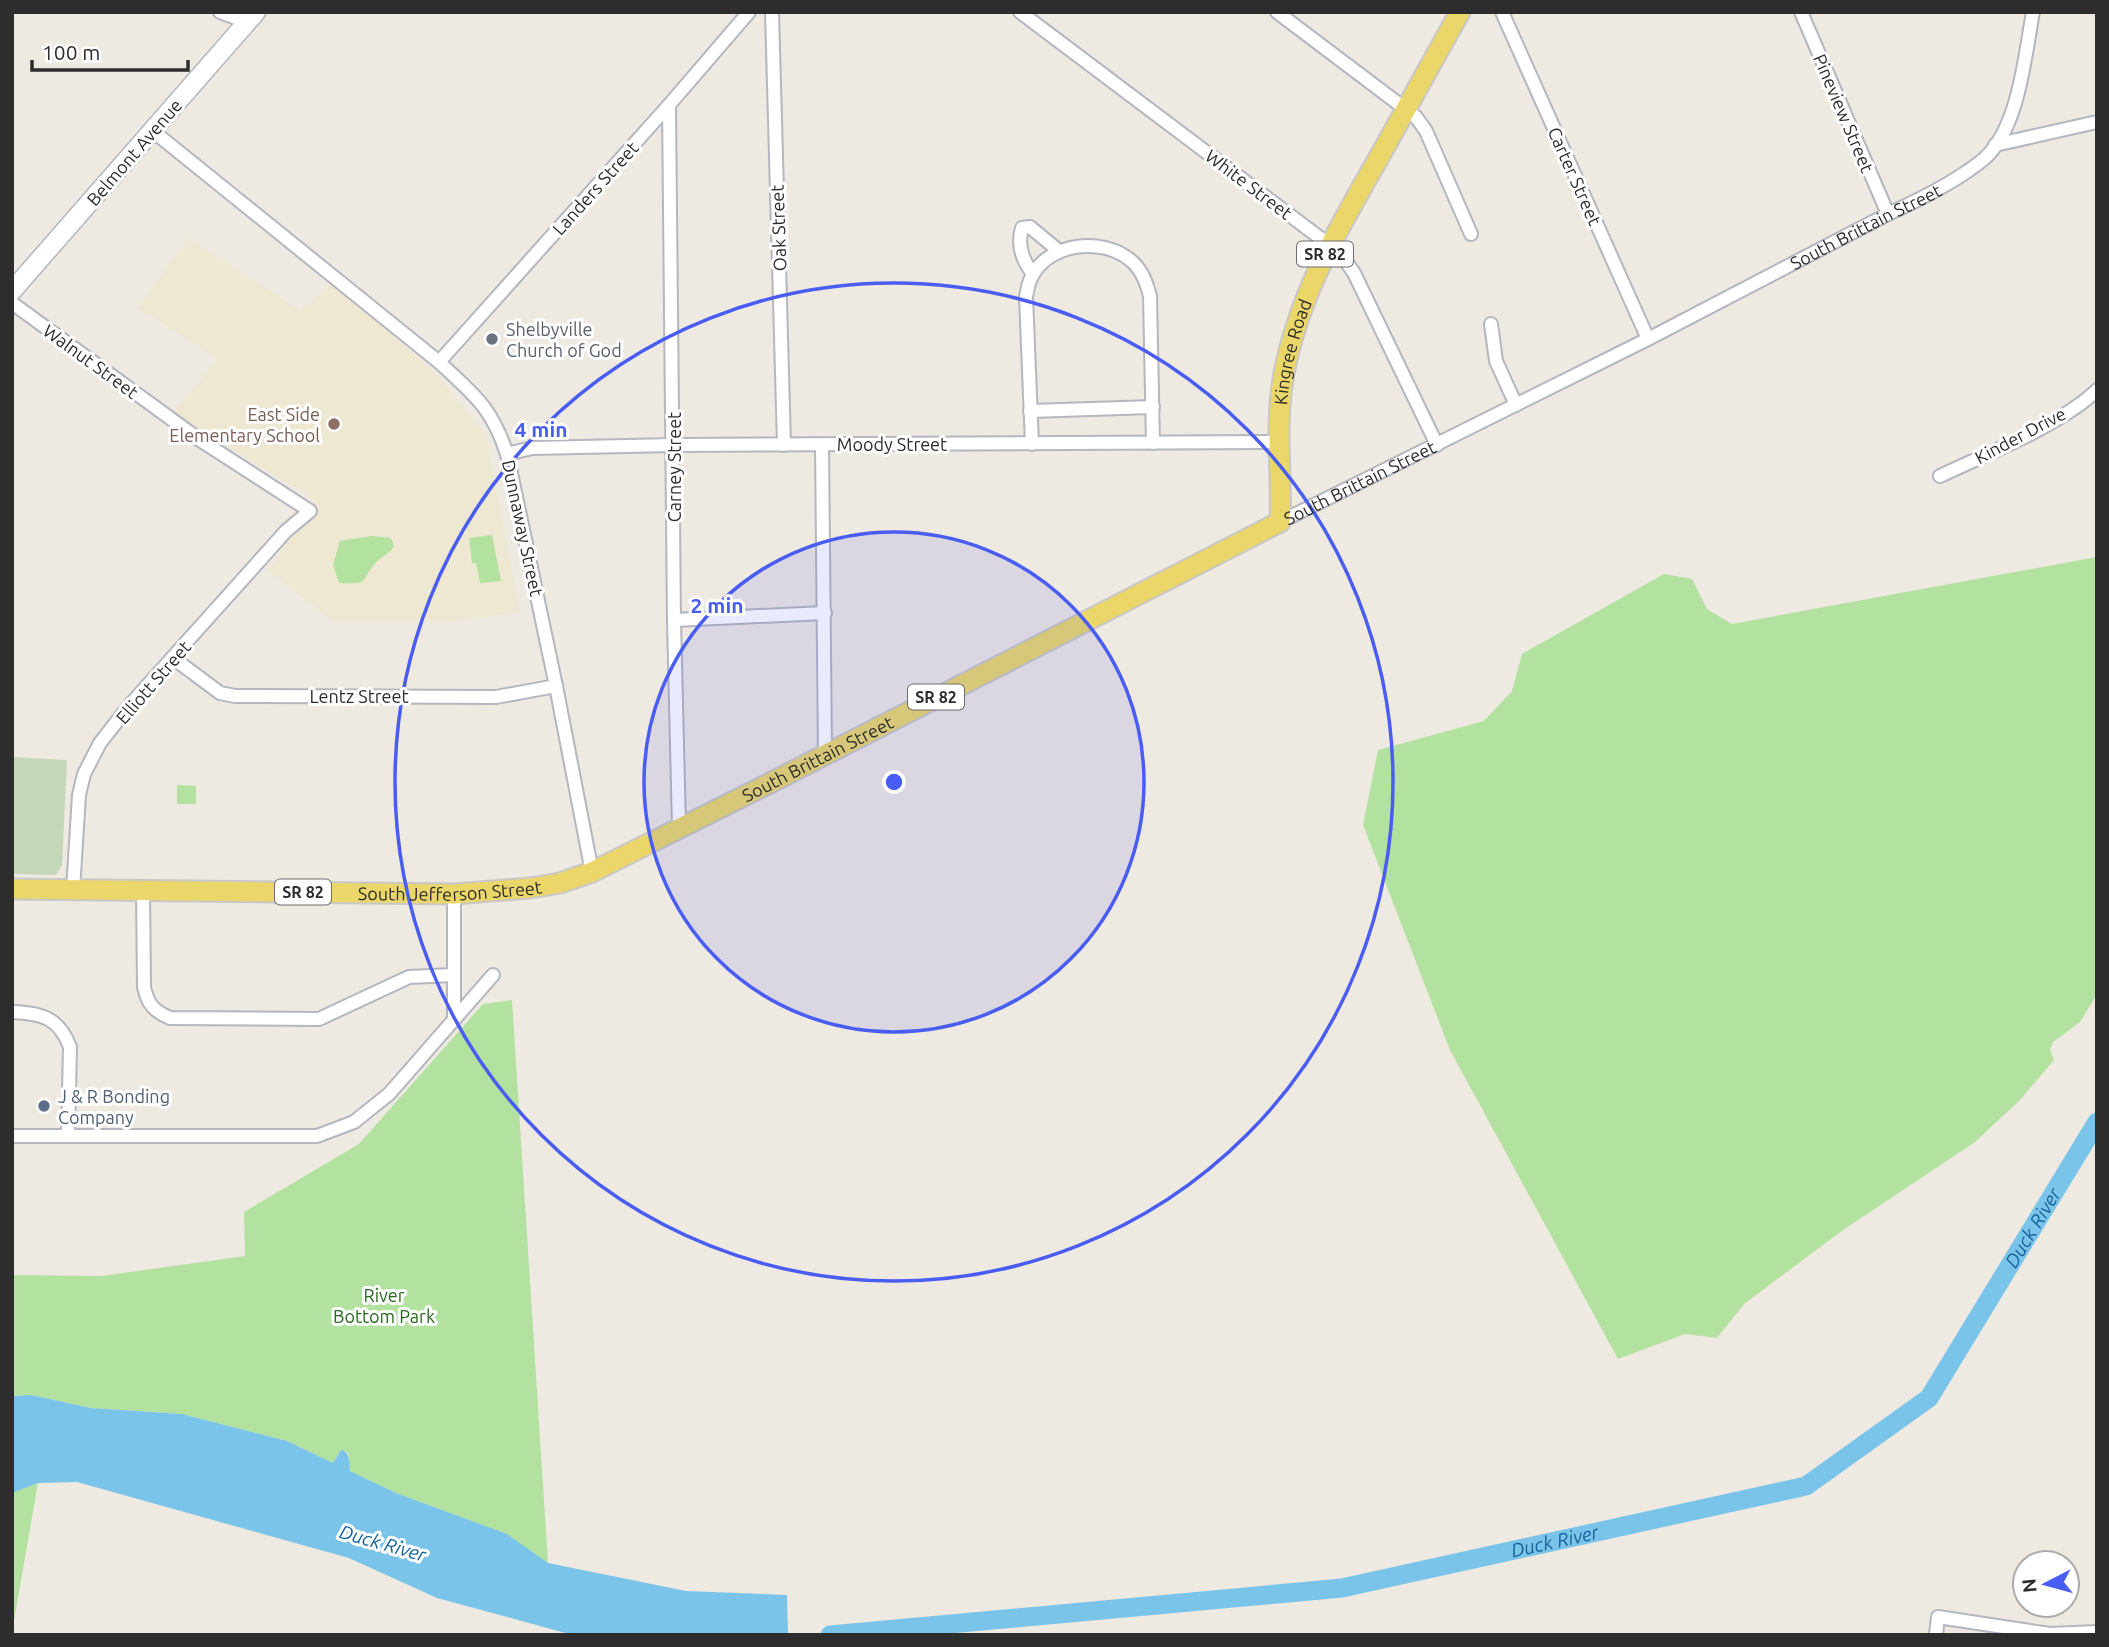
<svg xmlns="http://www.w3.org/2000/svg" width="2109" height="1647" font-family="Ubuntu,sans-serif">
<rect width="100%" height="100%" fill="#eee9e1"/>
<!-- education -->
<polygon fill="#eee7d1" points="188,238 300,310 333,283 436,374 486,435 520,612 452,621 333,621 268,571 315,500 173,412 218,359 138,308"/>
<!-- green -->
<g fill="#b2e1a0">
<polygon points="492,535 501,581 480,583 476,563 472,563 469,538"/>
<path d="M372 536 391 538 394 546C390 554 382 556 376 562 359 583 370 584 339 583L333 565 340 541Z"/>
<polygon points="2097,557 2097,994 2080,1022 2053,1042 2050,1050 2054,1060 2019,1101 1975,1142 1843,1230 1744,1304 1717,1338 1685,1334 1618,1359 1450,1050 1363,825 1378,750 1484,721 1512,691 1522,654 1664,574 1692,579 1707,609 1732,624"/>
<polygon points="177,785 196,786 196,804 177,804"/>
<polygon points="512,1000 548,1563 506,1534 396,1493 350,1471 348,1453 341,1450 333,1463 287,1441 182,1414 91,1408 31,1395 12,1396 12,1275 102,1276 245,1256 244,1212 359,1144 483,1004"/>
<polygon points="38,1483 12,1632 12,1493"/>
</g>
<!-- cemetery -->
<polygon fill="#c5d7b9" points="12,757 67,760 62,865 56,875 12,874"/>
<!-- water -->
<path fill="#7ac4ea" d="M31 1395 91 1408 182 1414 287 1441 333 1463 341 1450C351 1452 349 1464 350 1471L396 1493 507 1534 548 1563 686 1591 787 1595 788 1635H573L437 1598 349 1558 77 1482 38 1483 12 1493V1396Z"/>
<g fill="none" stroke-linecap="round" stroke-linejoin="round">
<!-- river -->
<path stroke="#7ac4ea" stroke-width="19" id="s1" d="M830 1635 1342 1588 1806 1486 1929 1398 2097 1122"/>
<!-- minor casing -->
<g stroke="#b4b6c0" stroke-width="16">
<g id="minor">
<polyline points="220,12 247,22"/>
<polyline points="772,12 784,445"/>
<polyline points="1020,12 1340,253 1354,273 1437,445"/>
<polyline points="1277,12 1416,117 1426,131 1471,234"/>
<polyline points="1502,12 1648,339"/>
<polyline points="1801,12 1888,214"/>
<polyline points="669,105 674,620 679,828"/>
<path d="M153 131 439 362C474 395 491 406 507 454L556 686 592 872"/>
<polyline points="1995,145 2097,122"/>
<path d="M1033 274C1022 260 1017 245 1022 228L1030 227 1059 251"/>
<polyline points="12,303 200,440 310,511 286,531 129,706 100,743 84,774 79,795 73,890"/>
<polyline points="1491,324 1496,361 1516,405"/>
<polyline points="439,362 669,105 749,12"/>
<polyline points="1030,411 1153,407"/>
<path d="M1032 444 1026 297C1027 290 1029 282 1032 276 1049 243 1101 237 1129 259 1141 268 1146 281 1150 296L1153 443"/>
<polyline points="822,445 825,755"/>
<polyline points="507,454 532,448 674,445 1278,442"/>
<path d="M1940 476C1986 454 2061 425 2097 390"/>
<path id="s2" d="M1280 522 1648 339 1888 214C1919 200 1958 181 1985 158 2019 127 2025 55 2033 12"/>
<polyline points="674,620 825,613"/>
<polyline points="173,658 220,693 235,696 496,697 556,686"/>
<path d="M143 891 144 987C148 1005 154 1011 170 1018L319 1019 409 977 453 975"/>
<polyline points="454,894 454,1017"/>
<path d="M12 1012C42 1013 59 1018 70 1047L68 1136"/>
<polyline points="12,1136 317,1136 354,1122 389,1094 493,975"/>
<polyline points="1936,1635 1938,1617 2050,1634 2097,1632"/>
</g>
</g>
<!-- secondary casing -->
<g stroke="#b4b6c0" stroke-width="21">
<polyline id="secondary" points="12,291 256,12"/>
</g>
<!-- primary casing -->
<g stroke="#c8c8c8" stroke-width="23">
<g id="primary">
<path id="s3" d="M12 889 454 894 530 888 560 883 592 872 772 782 1280 522C1282 474 1275 427 1283 379 1297 298 1337 231 1377 161 1405 111 1432 62 1460 12"/>
</g>
</g>
<!-- minor -->
<use href="#minor" stroke="#fff" stroke-width="12"/>
<!-- secondary -->
<use href="#secondary" stroke="#fff" stroke-width="18"/>
<!-- primary -->
<use href="#primary" stroke="#ebd669" stroke-width="19"/>
</g>
<!-- distance rings -->
<circle cx="894" cy="782" r="250" fill="#4a5df2" fill-opacity=".12"/>
<g fill="none" stroke="#4a5df2" stroke-width="3.5">
<circle cx="894" cy="782" r="250"/>
<circle cx="894" cy="782" r="499"/>
</g>
<!-- markers -->
<circle fill="#6b7280" stroke="#fff" stroke-width="2.5" cx="492" cy="339" r="7"/>
<circle fill="#8d6e63" stroke="#fff" stroke-width="2.5" cx="334" cy="424" r="7"/>
<circle fill="#5c6f8a" stroke="#fff" stroke-width="2.5" cx="44" cy="1106" r="7"/>
<g text-anchor="middle" dominant-baseline="central" stroke-width="6" stroke-linejoin="round" paint-order="stroke">
<!-- shield labels -->
<g fill="#fff" stroke="#6c6c6c" stroke-width="2">
<rect x="1297" y="241.5" width="56" height="25" rx="5"/>
<rect x="908" y="684.5" width="56" height="25" rx="5"/>
<rect x="275" y="879.5" width="56" height="25" rx="5"/>
</g>
<g font-size="16" font-weight="bold" fill="#2d2d2d">
<text x="1325" y="254">SR 82</text>
<text x="936" y="697">SR 82</text>
<text x="303" y="892">SR 82</text>
</g>
<!-- street labels -->
<g font-size="18" fill="#2d2d2d" stroke="#fff">
<text transform="translate(1844 113) rotate(67)">Pineview Street</text>
<text transform="translate(134 152) rotate(-49)">Belmont Avenue</text>
<text transform="translate(1575 176) rotate(66)">Carter Street</text>
<text transform="translate(1249 184) rotate(37)">White Street</text>
<text transform="translate(595 188) rotate(-48)">Landers Street</text>
<text stroke="none"><textPath href="#s2" startOffset="656">South Brittain Street</textPath></text>
<text transform="translate(778 228) rotate(-92)">Oak Street</text>
<text stroke="none"><textPath href="#s3" startOffset="1526">Kingree Road</textPath></text>
<text transform="translate(91 361) rotate(36)">Walnut Street</text>
<text transform="translate(2020 435) rotate(-28)">Kinder Drive</text>
<text x="892" y="444">Moody Street</text>
<text transform="translate(674 467) rotate(-90)">Carney Street</text>
<text stroke="none"><textPath href="#s2" startOffset="89">South Brittain Street</textPath></text>
<text transform="translate(523 528) rotate(78)">Dunnaway Street</text>
<text transform="translate(153 682) rotate(-49)">Elliott Street</text>
<text x="359" y="696">Lentz Street</text>
<text stroke="none"><textPath href="#s3" startOffset="835">South Brittain Street</textPath></text>
<text stroke="none"><textPath href="#s3" startOffset="438">South Jefferson Street</textPath></text>
</g>
<!-- worship labels -->
<g font-size="18" fill="#5b616d" stroke="#fff" text-anchor="start">
<text x="506" y="329">Shelbyville<tspan x="506" dy="21">Church of God</tspan></text>
</g>
<!-- education labels -->
<g font-size="18" fill="#785e54" stroke="#fff" text-anchor="end">
<text x="320" y="414">East Side<tspan x="320" dy="21">Elementary School</tspan></text>
</g>
<!-- service labels -->
<g font-size="18" fill="#4e5e75" stroke="#fff" text-anchor="start">
<text x="58" y="1096">J &amp; R Bonding<tspan x="58" dy="21">Company</tspan></text>
</g>
<!-- park labels -->
<g font-size="18" fill="#29691f" stroke="#fff">
<text x="384" y="1295">River<tspan x="384" dy="21">Bottom Park</tspan></text>
</g>
<!-- water labels -->
<g font-size="19" font-style="italic" fill="#14639a" stroke="#fff">
<text stroke="none"><textPath href="#s1" startOffset="1340">Duck River</textPath></text>
<text stroke="none"><textPath href="#s1" startOffset="732">Duck River</textPath></text>
<text transform="translate(383 1543) rotate(16)">Duck River</text>
</g>
</g>
<circle cx="894" cy="782" r="10" fill="#4a5df2" stroke="#fff" stroke-width="3.5"/>
<g font-size="21" text-anchor="middle" font-weight="bold" fill="#4a5df2" stroke="#fff" stroke-width="6" stroke-linejoin="round" paint-order="stroke">
<text x="541" y="437">4 min</text>
<text x="717" y="613">2 min</text>
</g>
<!-- border -->
<rect width="2109" height="1647" fill="none" stroke="#2d2d2d" stroke-width="28"/>
<!-- north arrow -->
<g transform="translate(2046 1584) rotate(264)"><circle r="33" fill="#ffffff" stroke="#ababab" stroke-width="2"/>
<path d="M0-5L12 26L0 18L-12 26Z" fill="#4a5df2"/>
<text y="-10" font-size="19" font-weight="bold" text-anchor="middle" fill="#2d2d2d">N</text>
</g>
<!-- scale -->
<path d="M32 60v10h156v-10" fill="none" stroke="#2d2d2d" stroke-width="3.5"/>
<text x="42" y="60" font-size="21" fill="#2d2d2d" stroke="#ffffff" stroke-width="5" paint-order="stroke">100 m</text>
</svg>
